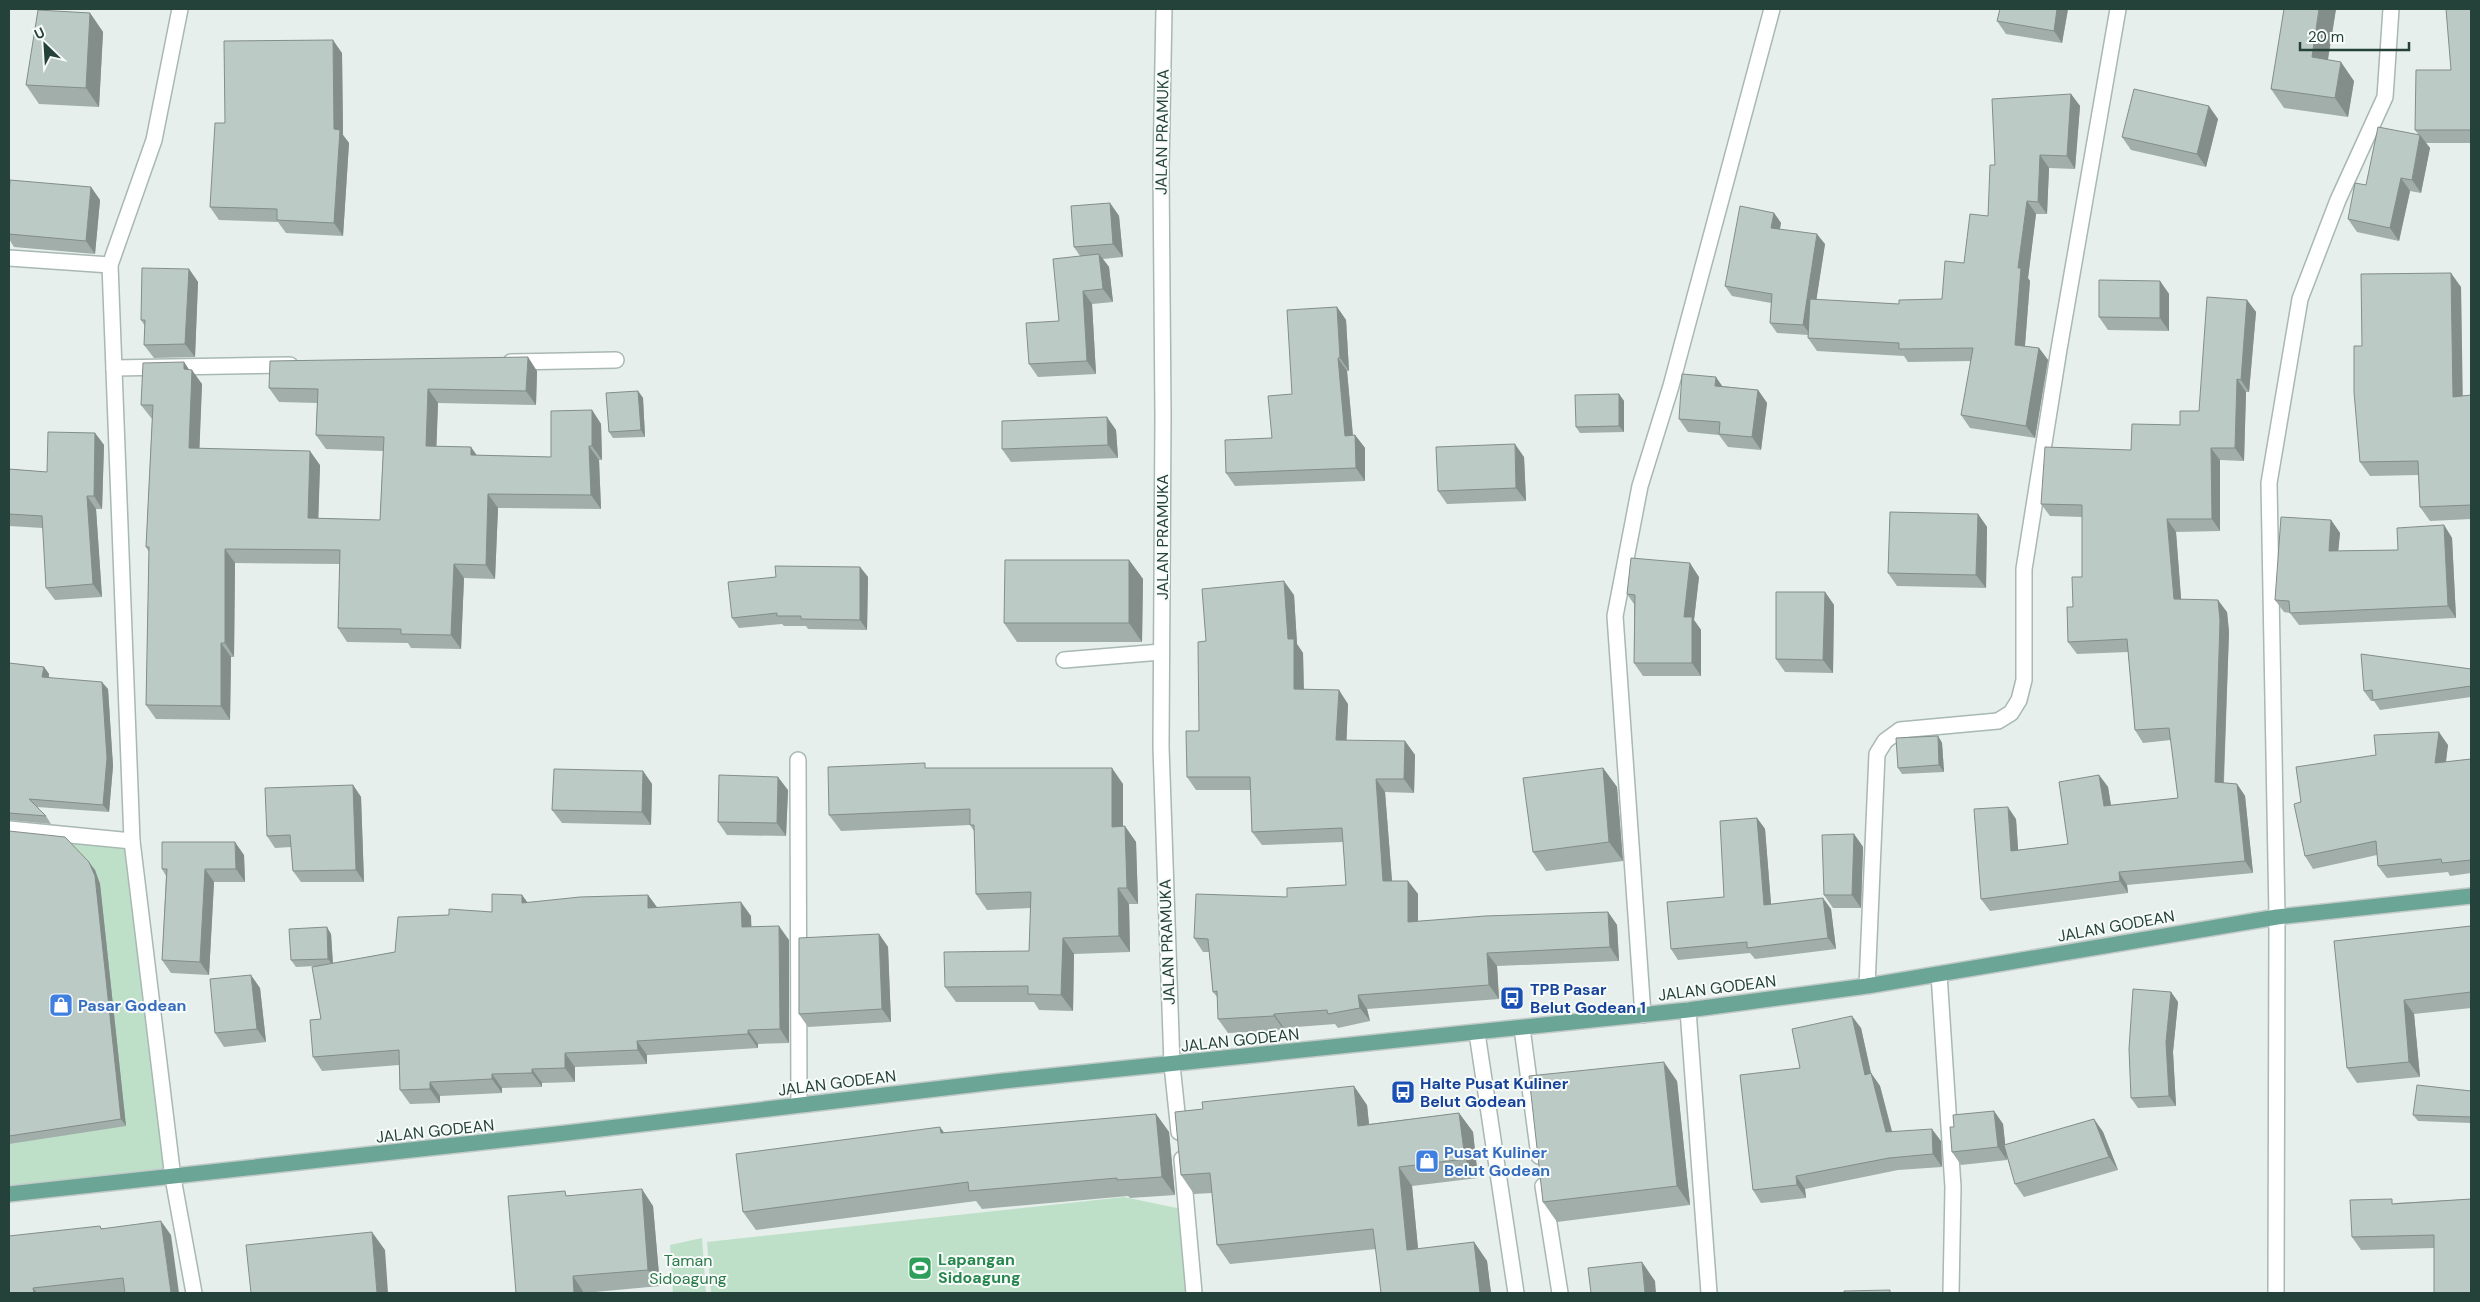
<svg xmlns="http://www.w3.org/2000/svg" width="2480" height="1302" font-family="'DM Sans',sans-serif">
<rect width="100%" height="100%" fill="#e6efeb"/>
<!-- green -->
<g fill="#bfe0c8">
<polygon points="9,829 132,841 173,1178 9,1194"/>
<polygon points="1124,1197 1182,1209 1189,1293 711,1293 707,1242"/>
<polygon points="702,1238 706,1293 673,1293 670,1245"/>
</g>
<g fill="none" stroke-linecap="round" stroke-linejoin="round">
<!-- street casing -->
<g stroke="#a8b8b2" stroke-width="18">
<g id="street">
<polyline points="180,9 154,140 110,265 132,841 173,1178 194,1293"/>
<polyline points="1164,9 1161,168 1163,415 1161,747 1172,1065 1179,1132"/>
<polyline points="9,258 110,265"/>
<polyline points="511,362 616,360"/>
<polyline points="114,368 290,365"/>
<polyline points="1064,660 1161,652"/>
<polyline points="798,760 799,1105"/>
<polyline points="9,829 132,841"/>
<polyline points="1939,974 1953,1187 1951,1293"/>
<polyline points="1867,986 1877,754 1885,741 1900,730 1998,721 2011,713 2019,700 2024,680 2024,569 2059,349 2118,9"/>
<polyline points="1688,1010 1709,1293"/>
<polyline points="1643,1015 1615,616 1640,486 1671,386 1772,9"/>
<polyline points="1522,1028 1539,1156"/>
<polyline points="1477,1033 1516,1293"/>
<polyline points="1182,1159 1194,1293"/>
<polyline points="1543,1186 1560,1293"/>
<polyline points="2276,1293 2277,917 2269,483 2300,299 2338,200 2385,97 2391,9"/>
</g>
</g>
<!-- primary casing -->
<g stroke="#c2cac8" stroke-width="18">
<polyline id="primary" points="9,1194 566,1133 1003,1081 1688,1010 1867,986 2277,917 2471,896"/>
</g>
<!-- street -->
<use href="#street" stroke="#fff" stroke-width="15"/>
<!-- primary -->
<use href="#primary" stroke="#6aa596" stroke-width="15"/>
</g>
<!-- wall -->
<g fill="#a1aea9">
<polygon points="2068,9 2062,43 2006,34 1997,21"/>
<polygon points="2336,9 2328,60 2354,81 2348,117 2284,108 2271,89"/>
<polygon points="2471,9 2471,143 2426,143 2430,148 2421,193 2410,191 2399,241 2357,232 2348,219 2366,185 2418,134 2415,130 2451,70"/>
<polygon points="90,13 103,32 99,107 39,104 26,85"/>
<polygon points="342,53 343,135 349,143 343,236 286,233 278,222 219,220 210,207 225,123"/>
<polygon points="2071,94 2080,106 2075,169 2049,168 2047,214 2036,214 2028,278 2030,281 2025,346 2039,348 2048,360 2035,438 1970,428 1961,415 1971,361 1908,362 1904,356 1817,351 1808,338 1808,335 1777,333 1770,323 1771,303 1732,296 1725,286 1774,213 1781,223 1780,229 1825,244 1816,300 1899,304 1942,299 1964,263 1988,216 1995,165"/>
<polygon points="2218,119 2206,167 2131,150 2122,137"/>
<polygon points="91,187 100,200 95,254 14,247 9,239 9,198"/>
<polygon points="1110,203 1119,216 1123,257 1103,259 1109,267 1113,302 1092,304 1096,374 1038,377 1029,364 1059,321 1080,256 1074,247"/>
<polygon points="189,269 198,282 195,357 154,358 144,345 145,326 141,320"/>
<polygon points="2160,281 2169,294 2169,331 2108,330 2099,317"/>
<polygon points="2461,287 2462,396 2471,395 2471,519 2430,521 2420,507 2418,475 2370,476 2360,462 2362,346"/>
<polygon points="2247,300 2256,312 2249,392 2246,392 2244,461 2220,460 2220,531 2176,532 2181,599 2227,612 2229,632 2224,783 2237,784 2245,796 2253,873 2127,885 2128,893 1990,911 1981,899 2016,819 2018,850 2068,844 2099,775 2108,787 2111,805 2178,798 2171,740 2143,743 2135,730 2128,652 2077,654 2068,642 2073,607 2082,577 2082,517 2050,516 2041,504 2131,450 2180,425 2199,411"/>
<polygon points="1337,307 1346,320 1349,371 1347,371 1353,435 1355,435 1365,448 1365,481 1235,486 1226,473 1272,438 1292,394"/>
<polygon points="184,362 189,370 202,384 199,448 320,465 318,518 380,520 383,451 326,449 316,435 317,403 279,402 269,388 537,371 536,405 438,403 436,446 477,455 551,457 592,410 601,424 602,460 599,460 601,509 498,508 495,579 464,578 461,649 411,648 408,643 347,642 338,628 340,564 235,563 234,657 231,657 230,720 156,719 146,705 149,552 146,547 152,419 141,405"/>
<polygon points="1722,386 1758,390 1767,403 1761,450 1728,447 1719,435 1688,432 1679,419"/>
<polygon points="638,391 643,398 645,437 613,438 609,432"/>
<polygon points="1619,394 1624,401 1624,432 1580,433 1576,427"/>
<polygon points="1116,430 1118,458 1011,462 1002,449"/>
<polygon points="95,433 104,445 102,509 96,509 102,597 55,600 46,588 43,528 9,526 9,469 47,472"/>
<polygon points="1524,457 1526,501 1447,504 1438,491"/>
<polygon points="1978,514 1987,527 1986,588 1897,586 1888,573"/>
<polygon points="2331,520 2340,533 2338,551 2398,550 2444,525 2452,538 2456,618 2299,625 2290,613 2284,612 2275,600"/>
<polygon points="1129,560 1143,579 1142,642 1017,642 1004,623"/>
<polygon points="860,567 868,577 867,630 808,629 806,626 784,626 782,624 739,628 732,618"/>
<polygon points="1699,577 1694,620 1701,630 1701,676 1643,676 1634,663 1634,604 1627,594"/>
<polygon points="1825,592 1834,605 1833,673 1785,672 1776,659"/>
<polygon points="1294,595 1297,644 1303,653 1304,689 1348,704 1346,741 1405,741 1415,755 1414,793 1385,792 1392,881 1408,881 1418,894 1418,921 1608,912 1617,925 1619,961 1497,966 1499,999 1367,1009 1370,1021 1338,1028 1335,1024 1284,1028 1284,1030 1228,1033 1218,1019 1218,998 1213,992 1209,952 1203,952 1194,938 1287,897 1346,885 1343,842 1262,845 1252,832 1251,790 1196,790 1187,777 1199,731 1206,641"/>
<polygon points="9,663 44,667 49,674 49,678 108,689 113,766 109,812 37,807 46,816 51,824 9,820"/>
<polygon points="2471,669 2471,697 2380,710 2374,701 2371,701 2364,691"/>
<polygon points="1938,736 1942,743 1944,772 1902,774 1898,768"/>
<polygon points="2448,745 2446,762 2471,759 2471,873 2450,876 2448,872 2387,878 2378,866 2377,855 2313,869 2305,856 2301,802"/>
<polygon points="929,768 1123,784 1123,826 1136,842 1138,904 1129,904 1130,952 1074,954 1073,1011 1039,1010 1034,1002 956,1002 945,987 1029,951 1031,908 987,910 976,894 974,831 970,825 841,831 829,815"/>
<polygon points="1603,768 1617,787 1623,861 1546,871 1533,852"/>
<polygon points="643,771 652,784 651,825 562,823 552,810"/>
<polygon points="353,785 361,797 364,882 301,882 293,871 291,847 275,848 267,836"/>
<polygon points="788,790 786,836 727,835 718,822"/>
<polygon points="1757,818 1765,829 1771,904 1831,909 1836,949 1755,959 1750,953 1678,960 1671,949 1724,897"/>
<polygon points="9,831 95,870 100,884 126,1126 9,1144"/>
<polygon points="1854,834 1863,847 1861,908 1833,908 1824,895"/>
<polygon points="244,855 245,882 214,882 209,975 171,973 162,960 166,876 162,869"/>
<polygon points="522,895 528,903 648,895 657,907 751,916 751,927 789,940 789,1043 758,1044 758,1048 647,1055 647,1064 575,1067 575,1082 542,1083 542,1087 502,1088 502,1093 440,1096 440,1103 410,1104 400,1090 399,1065 322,1071 313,1057 321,1019 316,966 296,967 291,960 331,934 333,963 395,952 492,912"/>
<polygon points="2471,926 2471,1008 2414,1014 2420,1077 2357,1083 2347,1068 2334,941"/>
<polygon points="879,934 888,947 891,1022 808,1027 799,1014"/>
<polygon points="260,988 266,1042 224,1047 215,1033"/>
<polygon points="2171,992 2178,1002 2173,1052 2176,1106 2138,1108 2131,1098"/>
<polygon points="1861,1028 1871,1073 1880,1086 1892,1131 1941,1141 1942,1167 1898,1170 1805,1189 1806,1198 1761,1203 1753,1190 1800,1068"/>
<polygon points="1677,1081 1690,1205 1557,1222 1543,1202"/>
<polygon points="2471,1088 2471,1123 2418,1121 2413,1115 2471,1091"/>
<polygon points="1367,1105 1369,1124 1459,1113 1473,1132 1478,1178 1412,1186 1418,1249 1474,1242 1487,1261 1491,1293 1381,1293 1376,1249 1230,1264 1217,1245 1212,1193 1194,1194 1181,1175"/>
<polygon points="1994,1111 2003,1124 2005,1145 2094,1119 2103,1132 2118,1170 2024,1197 2015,1184 2006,1154 2007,1160 1961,1165 1952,1152 1954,1127"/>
<polygon points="1156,1114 1169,1132 1175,1195 1130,1198 1128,1196 982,1209 976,1201 756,1230 743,1212 940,1127 944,1133"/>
<polygon points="569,1195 653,1206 660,1286 584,1293 516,1293"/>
<polygon points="2471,1199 2434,1248 2361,1250 2352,1237 2395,1203"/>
<polygon points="102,1228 171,1235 125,1292 117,1293 9,1293"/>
</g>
<!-- shaded-wall -->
<g fill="#838d89">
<polygon points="2057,9 2068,9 2062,43 2054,31"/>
<polygon points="2319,9 2336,9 2325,76 2312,57"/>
<polygon points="90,13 103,32 99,107 86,88"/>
<polygon points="333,40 342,53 343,135 349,143 343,236 334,223 334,129"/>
<polygon points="2341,62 2354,81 2348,117 2335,98"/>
<polygon points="2071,94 2080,106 2075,169 2067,156"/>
<polygon points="2209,106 2218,119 2206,167 2197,154"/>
<polygon points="2420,135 2430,148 2421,193 2412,180"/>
<polygon points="2040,155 2049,168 2047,214 2038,202"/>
<polygon points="2401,178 2410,191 2399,241 2390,228"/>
<polygon points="91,187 100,200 95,254 86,241"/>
<polygon points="2027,201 2036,214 2028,278 2030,281 2024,357 2015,345 2018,268"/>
<polygon points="1110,203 1119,216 1123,257 1113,244"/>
<polygon points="1774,213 1781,223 1778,238 1771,228"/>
<polygon points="1817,234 1825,244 1811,335 1803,325"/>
<polygon points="1099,254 1109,267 1113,302 1103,289"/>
<polygon points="189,269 198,282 195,357 185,344"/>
<polygon points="2451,273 2461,287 2463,411 2453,397"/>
<polygon points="2160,281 2169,294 2169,331 2160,318"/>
<polygon points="1083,291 1092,304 1096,374 1087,361"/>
<polygon points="2247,300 2256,312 2249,392 2241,380"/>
<polygon points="1337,307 1346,320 1349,371 1340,358"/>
<polygon points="2039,348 2048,360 2035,438 2026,426"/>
<polygon points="528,357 537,371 536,405 526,391"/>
<polygon points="1338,358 1347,371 1354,449 1345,436"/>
<polygon points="184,362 192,374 192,370 202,384 199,462 189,448 184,369"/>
<polygon points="1716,377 1725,390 1715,386"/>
<polygon points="2237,379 2246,392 2244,461 2235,448"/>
<polygon points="428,389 438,403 436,460 426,446"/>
<polygon points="1758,390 1767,403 1761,450 1752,437"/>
<polygon points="638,391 643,398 645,437 641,430"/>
<polygon points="1619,394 1624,401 1624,432 1619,426"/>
<polygon points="592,410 601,424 602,460 592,446"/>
<polygon points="1107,417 1116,430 1118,458 1108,445"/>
<polygon points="95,433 104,445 102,509 94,496"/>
<polygon points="1355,435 1365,448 1365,481 1356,468"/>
<polygon points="1515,444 1524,457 1526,501 1516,488"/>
<polygon points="589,446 599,460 601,509 591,495"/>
<polygon points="471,447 481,461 471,455"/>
<polygon points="2211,448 2220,460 2220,531 2212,519"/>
<polygon points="310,451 320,465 318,531 308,518"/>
<polygon points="488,494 498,508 495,579 486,565"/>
<polygon points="87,496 96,509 102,597 93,584"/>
<polygon points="1978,514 1987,527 1986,588 1976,575"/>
<polygon points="2167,519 2176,532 2182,611 2174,599"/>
<polygon points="2331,520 2340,533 2337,564 2329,551"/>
<polygon points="2444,525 2452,538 2456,618 2448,606"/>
<polygon points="225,549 235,563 234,657 225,643"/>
<polygon points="1129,560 1143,579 1142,642 1129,623"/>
<polygon points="1690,563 1699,577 1694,620 1701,630 1701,676 1692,663 1684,617"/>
<polygon points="454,564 464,578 461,649 451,635"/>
<polygon points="860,567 868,577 867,630 860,620"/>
<polygon points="1284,581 1294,595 1297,644 1303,653 1304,702 1294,689 1288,639"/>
<polygon points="1825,592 1834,605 1833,673 1823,660"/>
<polygon points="2218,600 2227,612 2229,632 2223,795 2215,782"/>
<polygon points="221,643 231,657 230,720 221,706"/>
<polygon points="44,667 49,674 48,685 42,677"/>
<polygon points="102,682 108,689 113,766 109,812 103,805"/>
<polygon points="1339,690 1348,704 1346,754 1336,740"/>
<polygon points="2439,732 2448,745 2444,775 2435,763"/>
<polygon points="1938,736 1942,743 1944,772 1939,765"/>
<polygon points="1405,741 1415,755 1414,793 1404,779"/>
<polygon points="1112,768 1123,784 1123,843 1112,827"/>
<polygon points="1603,768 1617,787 1623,861 1609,842"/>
<polygon points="643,771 652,784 651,825 642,812"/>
<polygon points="2099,775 2108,787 2113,818 2104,806"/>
<polygon points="778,777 788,790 786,836 777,823"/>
<polygon points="1376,779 1385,792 1393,894 1383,881"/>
<polygon points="2237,784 2245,796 2253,873 2245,861"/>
<polygon points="353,785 361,797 364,882 356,870"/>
<polygon points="2008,807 2016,819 2019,863 2011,851"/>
<polygon points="1757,818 1765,829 1772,916 1764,905"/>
<polygon points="1125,826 1136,842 1138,904 1127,888"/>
<polygon points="1854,834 1863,847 1861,908 1852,895"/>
<polygon points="235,842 244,855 245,882 236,869"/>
<polygon points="89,862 95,870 100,884 126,1126 121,1119"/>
<polygon points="205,869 214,882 209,975 200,962"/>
<polygon points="2119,872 2127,885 2128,893 2120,881"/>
<polygon points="1408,881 1418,894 1418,936 1408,922"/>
<polygon points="1118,888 1129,904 1130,952 1119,936"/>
<polygon points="522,895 532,909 522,903"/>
<polygon points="648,895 658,909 648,908"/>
<polygon points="1823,898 1831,909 1836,949 1828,938"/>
<polygon points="741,902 751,916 752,940 742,927"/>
<polygon points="1608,912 1617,925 1619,961 1610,947"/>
<polygon points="779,926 789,940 789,1043 780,1029"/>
<polygon points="327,927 331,934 333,966 328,959"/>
<polygon points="879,934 888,947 891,1022 882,1009"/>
<polygon points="1063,938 1074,954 1073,1011 1061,995"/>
<polygon points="1487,953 1497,966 1499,999 1489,985"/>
<polygon points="251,975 260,988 266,1042 257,1029"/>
<polygon points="2171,992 2178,1002 2173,1052 2176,1106 2169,1096 2166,1042"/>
<polygon points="1358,995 1367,1009 1370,1021 1360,1008"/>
<polygon points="2404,1000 2414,1014 2420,1077 2409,1062"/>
<polygon points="1274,1014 1284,1028 1284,1030 1274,1016"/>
<polygon points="1852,1016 1861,1028 1874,1087 1865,1075"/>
<polygon points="748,1030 758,1044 758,1048 748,1034"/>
<polygon points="637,1041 647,1055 647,1064 638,1050"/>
<polygon points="565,1053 575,1067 575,1082 565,1068"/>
<polygon points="1664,1062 1677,1081 1690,1205 1677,1186"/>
<polygon points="532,1069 542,1083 542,1087 532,1073"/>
<polygon points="1871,1073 1880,1086 1895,1144 1886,1132"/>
<polygon points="492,1074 502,1088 502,1093 492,1079"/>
<polygon points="430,1082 440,1096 440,1103 430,1089"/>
<polygon points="1354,1086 1367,1105 1371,1144 1358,1126"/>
<polygon points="1994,1111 2003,1124 2007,1160 1998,1147"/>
<polygon points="1459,1113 1473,1132 1478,1178 1465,1159"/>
<polygon points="1156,1114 1169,1132 1175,1195 1162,1177"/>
<polygon points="2094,1119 2103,1132 2118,1170 2109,1157"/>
<polygon points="940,1127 953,1145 941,1133"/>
<polygon points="1932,1129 1941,1141 1942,1167 1933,1154"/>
<polygon points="1399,1167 1412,1186 1420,1269 1407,1250"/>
<polygon points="1796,1176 1805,1189 1806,1198 1797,1185"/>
<polygon points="642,1189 653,1206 660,1286 648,1270"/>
<polygon points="161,1221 171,1235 179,1293 171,1293"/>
<polygon points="372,1232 385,1250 388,1293 377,1293"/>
<polygon points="1474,1242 1487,1261 1491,1293 1480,1293"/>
<polygon points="1642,1262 1655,1281 1656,1293 1645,1293"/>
<polygon points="573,1276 584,1293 574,1293"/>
<polygon points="33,1288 37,1293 34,1293"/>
</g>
<!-- building -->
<g fill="#bbcac4" stroke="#838d89">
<polygon points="2000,9 2057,9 2054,31 1997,21"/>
<polygon points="2284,9 2319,9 2312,57 2341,62 2335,98 2271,89"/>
<polygon points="2446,9 2471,9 2471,130 2415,130 2416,70 2451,70"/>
<polygon points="38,10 90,13 86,88 26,85"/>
<polygon points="333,40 334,129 340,130 334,223 277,220 277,209 210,207 215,123 225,123 224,41"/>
<polygon points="2134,89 2209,106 2197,154 2122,137"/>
<polygon points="2071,94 2067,156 2040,155 2038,202 2027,201 2018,268 2021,268 2015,345 2039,348 2026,426 1961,415 1973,348 1899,349 1899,343 1808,338 1810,299 1899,304 1899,300 1942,299 1945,261 1964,263 1970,214 1988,216 1990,165 1995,165 1992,99"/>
<polygon points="2378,127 2420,135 2412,180 2401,178 2390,228 2348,219 2355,183 2366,185"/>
<polygon points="10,180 91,187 86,241 9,234 9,198"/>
<polygon points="1110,203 1113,244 1074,247 1071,206"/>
<polygon points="1740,206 1774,213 1771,228 1817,234 1803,325 1770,323 1772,294 1725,286"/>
<polygon points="1099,254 1103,289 1083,291 1087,361 1029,364 1026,323 1059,321 1053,259"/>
<polygon points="142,268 189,269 185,344 144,345 145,320 141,320"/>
<polygon points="2451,273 2453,397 2471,395 2471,505 2420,507 2418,461 2360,462 2354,392 2354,346 2362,346 2361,274"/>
<polygon points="2099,280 2160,281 2160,318 2099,317"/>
<polygon points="2207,297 2247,300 2241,380 2237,379 2235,448 2211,448 2212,519 2167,519 2174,599 2218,600 2220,620 2215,782 2237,784 2245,861 2119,872 2120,881 1981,899 1974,809 2008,807 2011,851 2068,844 2059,782 2099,775 2104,806 2178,798 2169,728 2135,730 2127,639 2068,642 2067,607 2073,607 2072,577 2082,577 2082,505 2041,504 2045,447 2131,450 2132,424 2180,425 2180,411 2199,411"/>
<polygon points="1337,307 1340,358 1338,358 1345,436 1355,435 1356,468 1226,473 1225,440 1272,438 1268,396 1292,394 1287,310"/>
<polygon points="528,357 526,391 428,389 426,446 471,447 471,455 551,457 551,411 592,410 592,446 589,446 591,495 488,494 486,565 454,564 451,635 401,634 401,629 338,628 340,550 225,549 225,643 221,643 221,706 146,705 149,547 146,547 153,405 141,405 143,363 184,362 184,369 192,370 189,448 310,451 308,518 380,520 384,437 316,435 318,389 269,388 270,361"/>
<polygon points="1682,374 1716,377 1715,386 1758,390 1752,437 1719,434 1720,422 1679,419"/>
<polygon points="638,391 641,430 609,432 606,393"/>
<polygon points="1619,394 1619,426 1576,427 1575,395"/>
<polygon points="1107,417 1108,445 1002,449 1002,421"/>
<polygon points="48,432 95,433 94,496 87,496 93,584 46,588 42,516 9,514 9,469 47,472"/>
<polygon points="1515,444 1516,488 1438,491 1436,447"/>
<polygon points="1890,512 1978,514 1976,575 1888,573"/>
<polygon points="2281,517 2331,520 2329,551 2398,550 2397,528 2444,525 2448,606 2290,613 2289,601 2275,600"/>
<polygon points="1631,558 1690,563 1684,617 1692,617 1692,663 1634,663 1635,595 1627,594"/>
<polygon points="1005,560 1129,560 1129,623 1004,623"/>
<polygon points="775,566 860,567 860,620 801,619 801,616 777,616 777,613 732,618 728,582 776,577"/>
<polygon points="1284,581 1288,639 1294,639 1294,689 1339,690 1336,740 1405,741 1404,779 1376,779 1383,881 1408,881 1408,922 1485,916 1608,912 1610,947 1487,953 1489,985 1358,995 1360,1008 1328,1014 1327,1010 1274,1014 1274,1016 1218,1019 1217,991 1213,992 1208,939 1194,938 1196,894 1287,897 1287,888 1346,885 1342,828 1252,832 1250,777 1187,777 1186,731 1199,731 1198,642 1206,641 1202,589"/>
<polygon points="1776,592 1825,592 1823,660 1776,659"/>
<polygon points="2361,654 2471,669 2471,686 2373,700 2372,690 2364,691"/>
<polygon points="9,663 44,667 42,677 102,682 107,758 103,805 29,799 46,816 9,813"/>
<polygon points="2439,732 2435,763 2471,759 2471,860 2442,863 2441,859 2378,866 2376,841 2305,856 2294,804 2301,802 2296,767 2376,755 2374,735"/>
<polygon points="1938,736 1939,765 1898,768 1896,738"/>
<polygon points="925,763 925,768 1112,768 1112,827 1125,826 1127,888 1118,888 1119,936 1063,938 1061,995 1028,994 1028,986 945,987 944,952 1029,951 1031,892 976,894 974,825 970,825 970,809 829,815 828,767"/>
<polygon points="1603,768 1609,842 1533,852 1523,778"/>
<polygon points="554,769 643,771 642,812 552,810"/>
<polygon points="719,775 778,777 777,823 718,822"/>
<polygon points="353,785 356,870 293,871 290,835 267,836 265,788"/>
<polygon points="1757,818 1764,905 1823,898 1828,938 1747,948 1747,942 1671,949 1667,902 1724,897 1720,821"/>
<polygon points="9,831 65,837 89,862 95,876 121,1119 9,1136"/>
<polygon points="1854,834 1852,895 1824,895 1822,835"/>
<polygon points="162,842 235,842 236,869 205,869 200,962 162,960 167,869 162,869"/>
<polygon points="492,894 522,895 522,903 580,897 648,895 648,908 741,902 742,927 779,926 780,1029 748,1030 748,1034 637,1041 638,1050 565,1053 565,1068 532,1069 532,1073 492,1074 492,1079 430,1082 430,1089 400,1090 399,1050 313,1057 310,1020 321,1019 312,967 395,952 398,917 449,915 449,909 492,912"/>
<polygon points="2471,926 2471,992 2404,1000 2409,1062 2347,1068 2334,941"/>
<polygon points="327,927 328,959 291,960 289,929"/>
<polygon points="879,934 882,1009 799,1014 799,938"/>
<polygon points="251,975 257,1029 215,1033 210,979"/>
<polygon points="2133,989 2171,992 2166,1042 2169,1096 2131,1098 2129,1049"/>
<polygon points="1852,1016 1865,1075 1871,1073 1886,1132 1932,1129 1933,1154 1889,1158 1796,1176 1797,1185 1753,1190 1740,1075 1800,1068 1792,1029"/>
<polygon points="1664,1062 1677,1186 1543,1202 1529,1076"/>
<polygon points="2417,1085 2471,1091 2471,1088 2471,1117 2413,1115"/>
<polygon points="1354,1086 1358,1126 1459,1113 1465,1159 1399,1167 1407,1250 1474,1242 1480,1293 1381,1293 1373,1229 1217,1245 1210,1173 1181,1175 1175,1112 1203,1109 1202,1102"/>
<polygon points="1994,1111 1998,1147 1952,1152 1950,1127 1954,1127 1953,1115"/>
<polygon points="1156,1114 1162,1177 1117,1180 1117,1178 969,1191 968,1182 743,1212 736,1154 940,1127 941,1133"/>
<polygon points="2094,1119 2109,1157 2015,1184 2004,1145"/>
<polygon points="642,1189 648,1270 573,1276 574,1293 516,1293 508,1196 565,1191 566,1196"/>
<polygon points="2392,1199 2392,1204 2471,1199 2471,1293 2434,1293 2434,1235 2352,1237 2350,1200"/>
<polygon points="161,1221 171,1293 125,1293 123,1278 33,1288 34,1293 9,1293 9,1236 100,1226 101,1229"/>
<polygon points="372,1232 377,1293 251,1293 246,1245"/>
<polygon points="1642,1262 1645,1293 1591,1293 1588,1268"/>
<polygon points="1890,1290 1890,1293 1844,1293 1844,1291"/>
</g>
<!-- icons -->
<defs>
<g id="bus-square" transform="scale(1.25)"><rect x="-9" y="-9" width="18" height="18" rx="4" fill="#1a4fb4" stroke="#f7fbf9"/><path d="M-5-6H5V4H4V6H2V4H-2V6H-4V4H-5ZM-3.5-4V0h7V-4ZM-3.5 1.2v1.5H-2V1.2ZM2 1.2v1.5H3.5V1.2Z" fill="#fff"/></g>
<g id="shop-square" transform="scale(1.25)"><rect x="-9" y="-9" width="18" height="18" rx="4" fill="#3f7fe0" stroke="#f7fbf9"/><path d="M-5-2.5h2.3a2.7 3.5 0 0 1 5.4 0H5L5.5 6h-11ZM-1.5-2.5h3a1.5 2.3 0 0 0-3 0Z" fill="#fff"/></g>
<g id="stadium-square" transform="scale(1.25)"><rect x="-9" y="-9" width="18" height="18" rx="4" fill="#2e9e5b" stroke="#f7fbf9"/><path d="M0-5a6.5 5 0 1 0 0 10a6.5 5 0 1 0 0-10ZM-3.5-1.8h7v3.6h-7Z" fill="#fff"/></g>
</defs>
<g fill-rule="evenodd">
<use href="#bus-square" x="1512" y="998"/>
<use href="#shop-square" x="61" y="1005"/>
<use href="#bus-square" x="1403" y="1092"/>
<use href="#shop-square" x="1427" y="1161"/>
<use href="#stadium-square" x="920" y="1268"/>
</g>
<g text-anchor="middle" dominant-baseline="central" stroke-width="4" stroke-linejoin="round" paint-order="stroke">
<!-- street labels -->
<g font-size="16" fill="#24423a" stroke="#f7fbf9">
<text transform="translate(1162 132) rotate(-89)">JALAN PRAMUKA</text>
<text transform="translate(1162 537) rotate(-90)">JALAN PRAMUKA</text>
<text transform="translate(2116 926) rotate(-10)">JALAN GODEAN</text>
<text transform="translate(1167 942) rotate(-92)">JALAN PRAMUKA</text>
<text transform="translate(1717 988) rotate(-7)">JALAN GODEAN</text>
<text transform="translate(1240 1040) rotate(-6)">JALAN GODEAN</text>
<text transform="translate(837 1083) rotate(-7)">JALAN GODEAN</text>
<text transform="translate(435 1131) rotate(-6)">JALAN GODEAN</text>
</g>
<!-- transit labels -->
<g font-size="16" font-weight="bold" fill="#164399" stroke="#f7fbf9" text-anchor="start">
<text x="1530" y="989">TPB Pasar<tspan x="1530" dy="18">Belut Godean 1</tspan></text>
<text x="1420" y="1083">Halte Pusat Kuliner<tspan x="1420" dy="18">Belut Godean</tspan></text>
</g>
<!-- shop labels -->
<g font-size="16" font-weight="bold" fill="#366cbe" stroke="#f7fbf9" text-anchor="start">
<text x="78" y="1005">Pasar Godean</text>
<text x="1444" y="1152">Pusat Kuliner<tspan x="1444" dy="18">Belut Godean</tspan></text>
</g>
<!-- leisure labels -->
<g font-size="16" font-weight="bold" fill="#27864d" stroke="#f7fbf9" text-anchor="start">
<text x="938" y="1259">Lapangan<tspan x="938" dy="18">Sidoagung</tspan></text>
</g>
<!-- park labels -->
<g font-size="16" fill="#2d7a4b" stroke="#f7fbf9">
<text x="688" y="1260">Taman<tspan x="688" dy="18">Sidoagung</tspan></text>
</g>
</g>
<!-- border -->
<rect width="2480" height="1302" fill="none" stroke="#24423a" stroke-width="20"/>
<!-- north arrow -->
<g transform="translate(45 45) rotate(335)" stroke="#f7fbf9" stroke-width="4" paint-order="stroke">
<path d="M0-4L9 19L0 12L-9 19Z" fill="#24423a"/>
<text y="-8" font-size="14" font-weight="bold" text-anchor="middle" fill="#24423a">U</text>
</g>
<!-- scale -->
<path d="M2300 42v8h109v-8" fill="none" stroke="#24423a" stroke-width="2.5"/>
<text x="2308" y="42" font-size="15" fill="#24423a" stroke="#f7fbf9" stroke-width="4" paint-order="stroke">20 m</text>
</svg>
